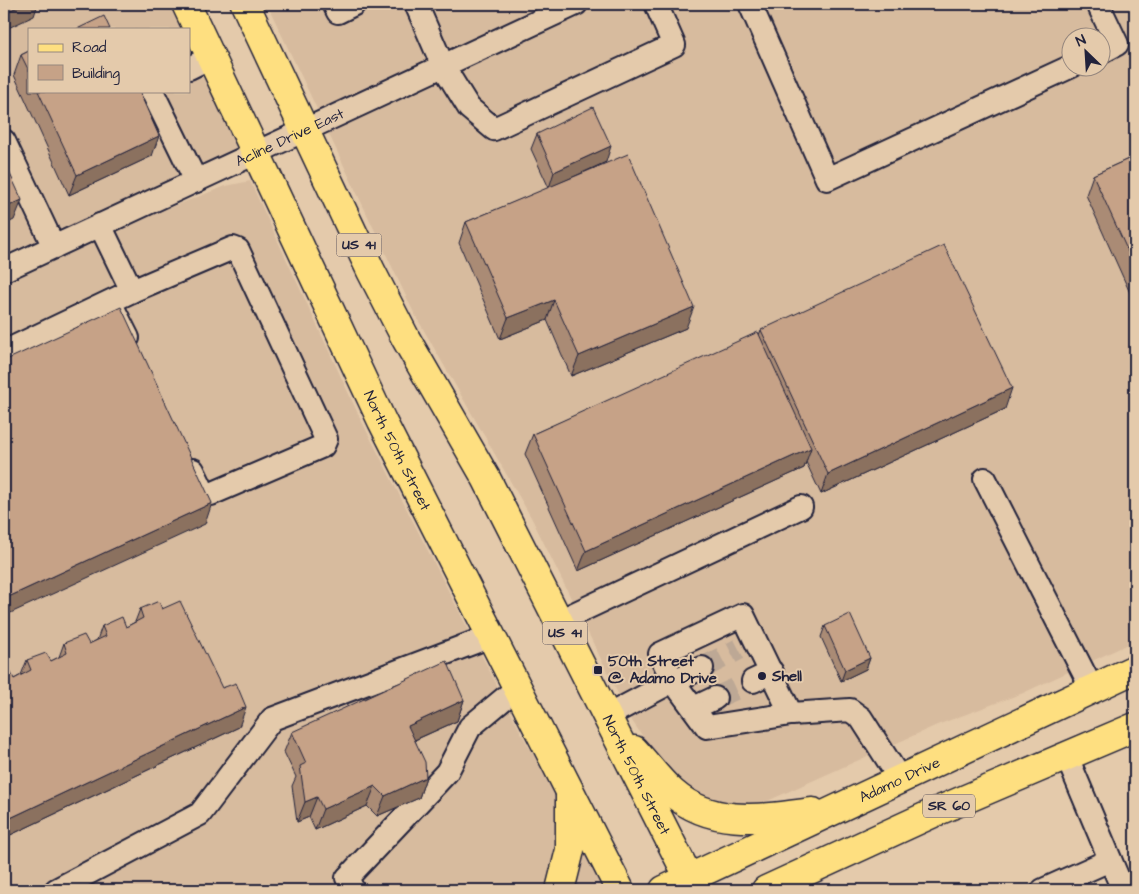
<svg xmlns="http://www.w3.org/2000/svg" width="1139" height="894" font-family="'Architects Daughter',sans-serif">
<rect width="100%" height="100%" fill="#e4caab"/>
<filter id="ink" filterUnits="userSpaceOnUse"><feTurbulence type="fractalNoise" baseFrequency=".02" numOctaves="2"/><feDisplacementMap in="SourceGraphic" scale="10" xChannelSelector="R" yChannelSelector="G"/><feConvolveMatrix kernelMatrix="1 2 1 2 8 2 1 2 1" color-interpolation-filters="sRGB"/></filter>
<g filter="url(#ink)">
<!-- built -->
<g fill="#d7bb9e" fill-rule="evenodd">
<path d="M4 4H193L268 150 4 270ZM29 29H189V91H29Z"/>
<path d="M267 4H1135V641L1023 693 937 725 763 803 735 807 713 805 684 788 653 751 630 718 532 519 414 313ZM1072 38H1102V68H1072Z"/>
<polygon points="250,181 360,418 528,746 624,890 4,890 4,281 145,217 226,186"/>
</g>
<g fill="none" stroke-linecap="round" stroke-linejoin="round">
<!-- minor-tunnel -->
<g stroke="#bda895" stroke-width="22" stroke-dasharray="22 11" stroke-linecap="butt">
<polyline points="702,668 739,649"/>
<polyline points="715,698 753,681"/>
</g>
<!-- minor casing -->
<g stroke="#22223b" stroke-width="26">
<g id="minor">
<polyline points="334,4 338,12 354,4"/>
<polyline points="416,4 443,66 469,108 494,129 674,45 656,4"/>
<polyline points="750,4 827,179 1072,66"/>
<polyline points="1098,4 1117,44 1102,52"/>
<polyline points="189,68 211,57"/>
<polyline points="152,91 196,181"/>
<polyline points="4,141 54,247"/>
<path id="s1" d="M4 270 576 4"/>
<polyline points="132,291 233,248 238,250 326,439 323,446 211,494 204,493 193,470"/>
<polyline points="110,302 128,338"/>
<polyline points="4,352 132,291 100,225"/>
<polyline points="985,479 1092,689"/>
<polyline points="559,621 801,507"/>
<polyline points="702,668 673,681 660,654 743,615 791,714"/>
<polyline points="753,681 772,672"/>
<polyline points="694,708 715,698"/>
<polyline points="607,716 673,681 707,727 791,714 850,710 861,718 900,779"/>
<polyline points="1067,757 1123,890"/>
<polyline points="56,890 200,814 272,719 491,636"/>
<polyline points="353,890 347,878 447,772 470,727 517,688"/>
<polyline points="1043,890 1110,860"/>
</g>
</g>
<!-- major casing -->
<g stroke="#22223b" stroke-width="31">
<g id="major">
<path id="s2" d="M186 4 382 421 620 890"/>
<path id="s3" d="M245 4 371 271 406 339 486 478 695 890"/>
<path d="M634 750C647 764 659 781 673 793 713 828 765 818 813 812"/>
<polyline points="560,890 570,850 570,796"/>
<path id="s4" d="M664 890 1135 669"/>
<polyline points="766,890 940,810 1135,727"/>
</g>
</g>
<!-- minor -->
<use href="#minor" stroke="#e4caab" stroke-width="22"/>
<!-- major -->
<use href="#major" stroke="#fedf80" stroke-width="28"/>
</g>
<!-- wall -->
<g fill="#aa8b74" stroke="#22223b">
<polygon points="29,51 29,91 139,91 152,156 69,195 14,75 21,55"/>
<polygon points="537,134 606,162 560,183 686,328 571,376 547,320 500,339 459,243 466,222 549,188 531,149"/>
<polygon points="1135,156 1135,304 1086,195 1093,175"/>
<polygon points="761,330 1005,409 821,494 806,462 804,468 578,571 525,454 533,434 759,335"/>
<polygon points="140,609 162,609 239,727 4,838 4,671 14,679 21,675 27,660 51,661 59,657 64,643 89,644 97,640 102,626 126,627 135,622"/>
<polygon points="825,626 870,658 866,669 841,681 821,637"/>
<polygon points="464,700 457,721 415,740 426,777 419,798 377,816 367,806 315,830 309,817 297,822 292,786 296,777 284,752 292,732"/>
</g>
<!-- shaded-wall -->
<g fill="#8b715e" stroke="#22223b">
<polygon points="24,4 38,4 34,16 4,30 4,13"/>
<polygon points="159,136 152,156 69,195 77,175"/>
<polygon points="611,146 606,162 549,188 554,172"/>
<polygon points="22,200 14,220 4,225 4,208"/>
<polygon points="554,300 547,320 500,339 508,318"/>
<polygon points="694,307 686,328 571,376 579,356"/>
<polygon points="1012,388 1005,409 821,494 828,474"/>
<polygon points="811,448 804,468 578,571 586,551"/>
<polygon points="212,503 205,524 4,616 4,599"/>
<polygon points="870,658 866,669 841,681 845,670"/>
<polygon points="464,700 457,721 401,746 408,726"/>
<polygon points="246,707 239,727 4,838 4,821"/>
<polygon points="426,777 419,798 377,816 385,796"/>
<polygon points="375,786 367,806 315,830 323,809"/>
<polygon points="317,797 309,817 297,822 305,802"/>
</g>
<!-- building -->
<g fill="#c6a287" stroke="#22223b">
<polygon points="4,4 24,4 4,13"/>
<polygon points="104,16 110,29 77,29"/>
<polygon points="29,51 29,71 21,55"/>
<polygon points="38,91 139,91 159,136 77,175"/>
<polygon points="593,107 611,146 554,172 537,134"/>
<polygon points="628,154 694,307 579,356 554,300 508,318 466,222"/>
<polygon points="1135,156 1135,267 1093,175"/>
<polygon points="4,161 22,200 4,208"/>
<polygon points="944,245 1012,388 828,474 761,330"/>
<polygon points="121,307 212,503 4,599 4,361"/>
<polygon points="758,332 811,448 586,551 533,434"/>
<polygon points="159,601 162,609 180,601 222,688 236,683 246,707 4,821 4,671 9,669 14,679 31,670 27,660 46,653 51,661 67,653 64,643 84,635 89,644 106,636 102,626 122,617 126,627 143,618 140,609"/>
<polygon points="850,614 870,658 845,670 825,626"/>
<polygon points="447,661 464,700 408,726 425,762 426,777 385,796 375,786 323,809 317,797 305,802 300,766 306,763 292,732"/>
</g>
</g>
<!-- markers -->
<g fill="#22223b" stroke="#e4caab" stroke-width="2">
<rect x="593" y="665" width="10" height="10" rx="2.5"/>
<circle cx="762" cy="676" r="5"/>
</g>
<g text-anchor="middle" dominant-baseline="central" stroke-width="4" stroke-linejoin="round" paint-order="stroke">
<!-- shield labels -->
<g fill="#e4caab" stroke="#5c545d" stroke-width="1">
<rect x="336.5" y="233.5" width="45" height="23" rx="4"/>
<rect x="542.5" y="621.5" width="45" height="23" rx="4"/>
<rect x="923" y="794.5" width="52" height="23" rx="4"/>
</g>
<g font-size="14" font-weight="bold" fill="#22223b">
<text x="359" y="245">US 41</text>
<text x="565" y="633">US 41</text>
<text x="949" y="806">SR 60</text>
</g>
<!-- street labels -->
<g font-size="15" fill="#22223b" stroke="#e4caab">
<text stroke="none"><textPath href="#s1" startOffset="315">Acline Drive East</textPath></text>
<text stroke="none"><textPath href="#s2" startOffset="494">North 50th Street</textPath></text>
<text stroke="none"><textPath href="#s3" startOffset="865">North 50th Street</textPath></text>
<text stroke="none"><textPath href="#s4" startOffset="260">Adamo Drive</textPath></text>
</g>
<!-- poi labels -->
<g font-size="15" font-weight="bold" fill="#22223b" stroke="#e4caab" text-anchor="start">
<text x="608" y="661">50th Street<tspan x="608" dy="17">@ Adamo Drive</tspan></text>
<text x="772" y="676">Shell</text>
</g>
</g>
<!-- margin -->
<rect width="1139" height="894" fill="none" stroke="#e4caab" stroke-width="20"/>
<rect x="10" y="10" width="1119" height="874" fill="none" stroke="#22223b" stroke-width="2" filter="url(#ink)"/>
<!-- legend -->
<rect x="28" y="28" width="162" height="65" fill="#e4caab" stroke="#96877e"/>
<rect x="38" y="44" width="25" height="8" fill="#fedf80" stroke="#96877e"/>
<text x="72" y="52" font-size="15" fill="#22223b">Road</text>
<rect x="38" y="65" width="25" height="15" fill="#c6a287" stroke="#96877e"/>
<text x="72" y="78" font-size="15" fill="#22223b">Building</text>
<!-- north arrow -->
<g transform="translate(1086 52) rotate(335)"><circle r="24" fill="#e4caab" stroke="#96877e"/>
<path d="M0-4L9 19L0 12L-9 19Z" fill="#22223b"/>
<text y="-8" font-size="14" font-weight="bold" text-anchor="middle" fill="#22223b">N</text>
</g>
</svg>
